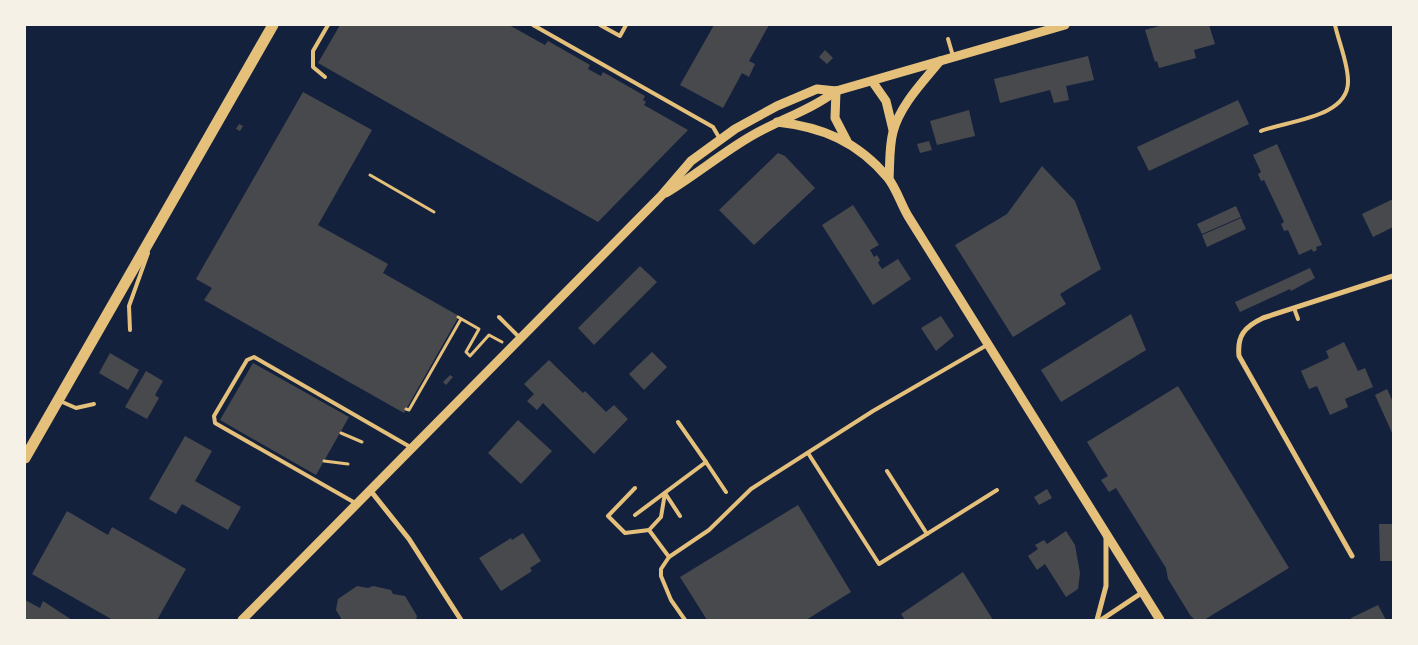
<svg xmlns="http://www.w3.org/2000/svg" width="1418" height="645" font-family="'Roboto Condensed',sans-serif">
<rect width="100%" height="100%" fill="#14213d"/>
<!-- building -->
<g fill="#48494c">
<polygon points="340,25 509,25 545,45 548,41 590,65 588,69 601,76 603,72 645,96 643,100 646,102 644,105 688,130 598,222 318,63"/>
<polygon points="714,25 769,25 749,61 755,64 749,77 742,73 723,108 680,85"/>
<polygon points="1163,25 1209,25 1215,44 1194,50 1196,58 1159,68 1157,61 1155,62 1145,30"/>
<polygon points="825,50 833,58 827,64 819,57"/>
<polygon points="1088,56 1094,80 1066,86 1069,100 1054,103 1050,90 1000,103 994,79"/>
<polygon points="303,92 372,130 318,225 388,264 383,273 459,316 404,413 204,300 212,288 196,279"/>
<polygon points="1238,100 1249,124 1149,171 1137,147"/>
<polygon points="969,110 975,136 937,145 930,121"/>
<polygon points="239,124 243,126 240,131 236,129"/>
<polygon points="929,141 932,150 920,153 917,144"/>
<polygon points="1277,144 1322,245 1316,247 1317,250 1313,252 1312,249 1299,255 1288,230 1284,231 1281,224 1284,222 1264,180 1261,181 1258,174 1261,172 1253,155"/>
<polygon points="778,153 785,156 815,188 754,245 719,210"/>
<polygon points="1042,166 1075,201 1101,269 1060,294 1066,304 1013,337 955,245 1007,214"/>
<polygon points="1393,199 1393,227 1373,237 1362,214"/>
<polygon points="853,205 879,245 870,250 874,257 877,255 880,260 878,263 882,269 898,259 911,279 873,305 822,225"/>
<polygon points="1236,206 1241,217 1202,234 1197,224"/>
<polygon points="1241,218 1246,229 1207,247 1202,235"/>
<polygon points="640,266 657,282 594,345 578,328"/>
<polygon points="1310,268 1315,278 1291,291 1290,289 1240,312 1235,302"/>
<polygon points="1131,314 1146,350 1061,402 1041,370"/>
<polygon points="941,316 954,336 936,351 921,328"/>
<polygon points="1344,342 1358,371 1365,368 1373,387 1345,399 1348,407 1330,415 1317,386 1309,389 1301,371 1329,358 1326,351"/>
<polygon points="652,352 667,367 644,390 629,374"/>
<polygon points="110,353 139,370 128,390 99,373"/>
<polygon points="549,360 583,393 585,391 606,412 614,405 628,419 594,454 543,403 537,410 527,401 534,394 524,384"/>
<polygon points="253,363 349,417 316,475 220,420"/>
<polygon points="146,371 163,381 155,395 159,398 147,419 125,407"/>
<polygon points="450,375 453,377 446,385 443,382"/>
<polygon points="1178,386 1289,568 1204,620 1195,620 1190,615 1168,579 1166,568 1116,488 1109,492 1101,480 1108,476 1087,442"/>
<polygon points="1387,389 1393,402 1393,435 1375,395"/>
<polygon points="518,420 552,451 521,484 488,453"/>
<polygon points="185,436 212,451 195,481 241,507 228,530 182,504 176,514 149,499"/>
<polygon points="1047,489 1052,498 1039,505 1034,497"/>
<polygon points="798,505 851,592 806,620 707,620 680,577"/>
<polygon points="67,511 108,535 112,527 186,569 157,620 113,620 32,574"/>
<polygon points="1379,524 1393,524 1393,561 1380,561"/>
<polygon points="1066,531 1075,545 1080,573 1078,589 1066,597 1045,564 1037,570 1028,556 1038,549 1035,545 1044,540 1047,544"/>
<polygon points="523,533 541,561 530,568 532,571 501,591 479,558 511,538 512,540"/>
<polygon points="963,572 993,620 905,620 901,614"/>
<polygon points="357,586 368,588 373,586 391,590 393,594 405,596 417,616 416,620 342,620 336,610 338,599"/>
<polygon points="25,600 40,608 43,601 72,620 25,620"/>
<polygon points="1378,605 1386,620 1352,620 1351,618"/>
</g>
<g fill="none" stroke-linecap="round" stroke-linejoin="round">
<!-- path -->
<g stroke="#e5c07b" stroke-width="3">
<polyline points="370,175 434,212"/>
<polyline points="458,317 479,329 466,352 470,356 489,335 502,342"/>
<polyline points="406,409 409,410 461,319"/>
<polyline points="341,433 362,442"/>
<polyline points="324,461 348,464"/>
</g>
<!-- service -->
<g stroke="#e5c07b" stroke-width="4">
<polyline points="533,25 713,127 720,139"/>
<polyline points="600,25 620,36 626,25"/>
<polyline points="948,39 953,56"/>
<polyline points="325,77 313,67 313,51 328,25"/>
<path d="M1261 131C1286 121 1349 118 1348 81 1348 63 1339 43 1335 25"/>
<polyline points="1294,308 1298,319"/>
<polyline points="499,317 520,338"/>
<polyline points="130,330 129,306 148,253"/>
<polyline points="60,401 76,408 94,404"/>
<polyline points="678,422 706,462"/>
<polyline points="808,453 879,564 997,490"/>
<polyline points="887,471 927,534"/>
<polyline points="635,488 608,516 625,533 649,530"/>
<polyline points="357,504 215,423 214,416 247,360 254,357 412,448"/>
<polyline points="635,515 706,462 726,492"/>
<polyline points="669,557 649,530 661,517 665,493 680,516"/>
<polyline points="685,620 671,600 661,576 661,569 669,557 709,530 751,489 873,411 987,345"/>
</g>
<!-- minor -->
<g stroke="#e5c07b" stroke-width="5">
<polyline points="370,490 409,539 461,620"/>
<path d="M1352 556 1239 356C1237 336 1244 327 1263 318L1393 276"/>
<polyline points="1097,620 1106,586 1106,537"/>
<polyline points="1101,620 1143,592"/>
</g>
<!-- tertiary -->
<g stroke="#e5c07b" stroke-width="9">
<polyline points="872,81 886,101 893,130"/>
<polyline points="836,91 835,118 847,141"/>
<path d="M777 122C823 127 858 142 888 178 896 188 901 204 908 216L1160 620"/>
<path d="M889 179C890 164 889 147 893 132 900 105 923 82 940 61"/>
<path d="M666 193C696 175 723 152 753 135 781 119 811 110 836 91L1065 25"/>
<polyline points="242,620 661,196 691,161 735,129 777,106 817,89 836,91"/>
</g>
<!-- primary -->
<polyline stroke="#e5c07b" stroke-width="11" points="25,458 273,25"/>
</g>
<!-- border -->
<rect width="1418" height="645" fill="none" stroke="#f6f1e7" stroke-width="52"/>
</svg>
